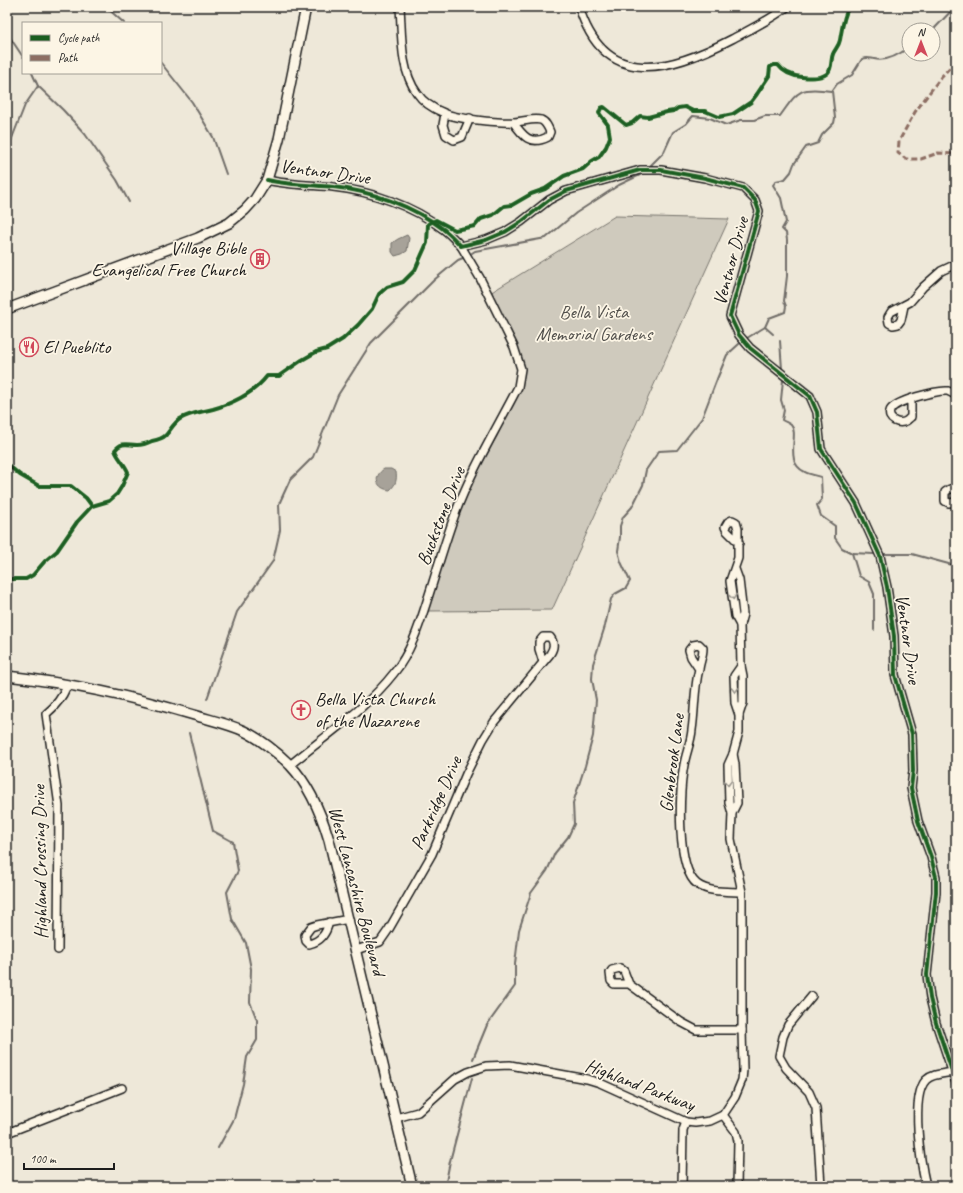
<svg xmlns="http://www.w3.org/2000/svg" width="963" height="1193" font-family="Caveat,sans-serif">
<rect width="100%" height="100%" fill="#eee8d9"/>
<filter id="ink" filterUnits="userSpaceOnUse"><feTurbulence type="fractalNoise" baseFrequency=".025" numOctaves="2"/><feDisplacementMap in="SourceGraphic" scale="8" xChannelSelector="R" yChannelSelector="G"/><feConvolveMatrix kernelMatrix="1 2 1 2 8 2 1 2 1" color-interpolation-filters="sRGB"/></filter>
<g filter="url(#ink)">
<!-- green -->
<polygon fill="#cfcabd" stroke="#76736c" points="615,216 729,219 552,610 427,611 457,515 468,490 497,436 521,384 523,375 523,362 520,354 490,293"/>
<!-- water -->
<g fill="#a7a299" stroke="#6f6c67">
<polygon points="407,235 409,238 407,251 402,254 395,256 392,252 392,243 398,239"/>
<path d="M384 469H391L396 472C397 480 396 484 390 490 377 489 372 477 384 469Z"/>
</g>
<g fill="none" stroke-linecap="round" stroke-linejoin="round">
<!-- stream -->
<g stroke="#6f6c67" stroke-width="2">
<polyline points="106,7 124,23"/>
<polyline points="933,30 955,7"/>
<polyline points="7,33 23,57"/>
<polyline points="161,63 192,102 213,137 226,174"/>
<polyline points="32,73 38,86 63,110 85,134 117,180 129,202"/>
<polyline points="7,151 25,105 38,86"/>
<path d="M651 165 664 152 673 132 686 124 693 116 710 118 726 125 741 120H754L765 116H780C798 91 799 86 831 91"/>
<polyline points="472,253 475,251 546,238 576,213 619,185 642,174"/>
<polyline points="765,327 773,334"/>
<path d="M747 338 765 327 769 318 785 312 786 306 784 301 787 276V240L786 233 782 229 786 222 781 198 773 185 776 181 785 179 791 172 794 164 806 147 818 143 822 135 834 123 835 118 832 91 837 84 852 75 862 59C867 57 869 58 874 59 887 62 899 55 909 47"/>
<polyline points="780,341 782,369"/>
<path d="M783 380 781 400 784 410 782 420C785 422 789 423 791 425 800 434 783 462 805 472 810 475 816 475 821 477L822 499 817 505 821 516 835 526V538L842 548 852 553 859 576 869 582 874 594V630"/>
<polyline points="852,553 874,554"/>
<polyline points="884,554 912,554 956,566"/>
<polyline points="207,699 237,612 273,561 280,530 279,504 290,480 313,457 338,395 371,343 434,280 458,260 463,258"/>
<polyline points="189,733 213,831 233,842 238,871 227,892 232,919 246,943 251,969 250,1002 257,1020 257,1040 247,1057 243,1084 234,1119 218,1148"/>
<polyline points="473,1059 487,1025 515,986 515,964 519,930 531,893 547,871 555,853 568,837 574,824 573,803 585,766 593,736 596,700 592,679 593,664 605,626 611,599 615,594 626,588 630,581 621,562 618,551 620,537 620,526 623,517 632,507 643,485 646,470 659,451 677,450 702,418 717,379 727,355 739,344"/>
<polyline points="447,1186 446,1182 450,1161 472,1078"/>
</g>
<!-- minor casing -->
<g stroke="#1c1c1c" stroke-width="10">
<g id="minor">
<path d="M400 7C402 35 400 70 417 93 423 102 434 109 444 113 456 119 499 123 514 122 522 122 533 118 541 120 546 122 548 127 550 132L548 137C530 146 523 136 513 122"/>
<polyline points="458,7 462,7"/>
<path d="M579 7C605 91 671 71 732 39 751 29 770 20 787 7"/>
<polyline points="445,114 443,125 446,135 454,140 462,137 470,118"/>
<path d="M267 180C289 185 311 185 333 187 371 191 413 206 443 229 450 234 455 240 461 246L486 240 505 232 521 222 549 200 566 191 640 170H661L705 178 743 188 755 200 759 211 730 316 739 335 750 348 810 396 817 412 821 449 856 503 880 556 887 587 894 636 895 675 912 734 913 771 911 788 918 821 931 857 936 877V892L927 975 930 998 936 1023 956 1083"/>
<polyline points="904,306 901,320 898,324 893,325 889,323 888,317 891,312 910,302 923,287 941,271 956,264"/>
<path d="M911 399V417C909 418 908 420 906 421 899 425 887 420 890 411 893 401 938 390 948 391 950 392 953 394 956 395"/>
<polyline points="956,489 950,489 945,492 945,501 949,503 956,502"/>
<polyline points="739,543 727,531 725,527 728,522 732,520 736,522 738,529 738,558 730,581 735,616 740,625"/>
<path d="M699 669 691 657 689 650 693 645 699 644 703 648C703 656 700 661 699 669 694 688 695 710 692 730 691 742 686 753 684 765 679 790 676 868 697 884 709 893 728 891 742 892"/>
<polyline points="739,715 735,703 734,676 741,666"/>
<path d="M290 765C325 736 366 709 394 673 411 652 419 626 427 601 436 573 444 545 454 517 470 472 496 430 518 387L521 369 514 347 480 278 461 246"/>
<polyline points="732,813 729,803 728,765 733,754 739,732 739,715 743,703 743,676 741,666 740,625 743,614 739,580 735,569"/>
<path d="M329 922C326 934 321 941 309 944L306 941 305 935 311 927 317 925 349 919"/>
<path d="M58 950 59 806 46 714C56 706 62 698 67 686"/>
<path d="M356 950 380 942 389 929 432 854 466 774 483 740 494 722 550 654C554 648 555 643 550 637H543L539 642V649L543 662"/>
<polyline points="629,984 614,984 611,981 610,973 612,970 620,968 624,971 629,984 681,1022 696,1030 742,1030"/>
<polyline points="812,996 788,1025 783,1037 779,1056 786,1068 809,1092 816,1108 821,1186"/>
<polyline points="723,1115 736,1132 738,1141 737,1186"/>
<polyline points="396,1118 418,1112 455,1079 468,1072 486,1066 510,1065 587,1079 600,1083 686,1122 695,1123 710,1121 723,1115 735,1097 742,1080 743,1070 742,1030 742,892 731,839 732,813 737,803 735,764 733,754"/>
<polyline points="7,1133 122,1088"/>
<polyline points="682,1186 683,1130 686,1122"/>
<path d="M926 1186C921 1165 910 1096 926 1080 933 1073 944 1074 953 1072"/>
</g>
</g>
<!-- secondary casing -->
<g stroke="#1c1c1c" stroke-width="12">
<g id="secondary">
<polyline points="7,309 198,238 229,223 245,210 255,199 267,180 279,139 306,7"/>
<path d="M7 676C70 683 134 697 194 715 210 720 229 724 244 731 259 738 278 753 290 765 310 786 321 813 329 840L412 1186"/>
</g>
</g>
<!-- minor -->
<use href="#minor" stroke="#fcf5e5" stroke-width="7"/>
<!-- secondary -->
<use href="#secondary" stroke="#fcf5e5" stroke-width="9"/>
<!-- quiet -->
<polyline stroke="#8d6e63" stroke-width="3" stroke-dasharray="6 3" stroke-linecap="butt" points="956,61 941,77 915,112 899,141 898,153 906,159 921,159 938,153 956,154"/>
<!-- cycleway casing -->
<g stroke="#fcf5e5" stroke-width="6">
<g id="cycleway">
<path d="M267 180C289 185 311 185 333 187 371 191 413 206 443 229 450 234 455 240 461 246L486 240 505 232 521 222 549 200 566 191 640 170H661L705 178 743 188 755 200 759 211 730 316 739 335 750 348 810 396 817 412 821 449 856 503 880 556 887 587 894 636 895 675 912 734 913 771 911 788 918 821 931 857 936 877V892L927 975 930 998 936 1023 956 1083"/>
<polyline points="7,464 20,475 39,486 71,486 86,498 92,506"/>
<path d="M7 579H26L33 575 45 561 57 551 77 522 92 506 109 501 117 494 122 486 128 472C125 464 117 457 115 450 122 441 128 445 137 445 142 445 148 443 152 441 157 440 163 438 166 435 171 429 174 423 180 419 190 413 202 412 213 409 233 403 254 393 267 376H279L302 360 316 352 327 349 343 339 358 325 372 309 379 294 387 287 403 282 415 270 427 243 428 224 436 220 455 230 475 226 481 219 493 215 504 206 512 205 531 194 545 189 564 176 583 169 592 161 599 157 606 147 610 137 608 125 599 113 601 108 604 107 626 125 632 123 640 116 648 117 667 112 674 111 678 108 685 107 693 111H705L719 117 733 114 751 102 757 94 769 76 770 67 774 65H778C784 73 792 76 802 77 811 78 827 79 830 69 832 64 831 58 833 54 835 49 839 46 840 40 842 29 843 17 849 7"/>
</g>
</g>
<!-- cycleway -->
<use href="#cycleway" stroke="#1b5e20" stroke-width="4"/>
</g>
<!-- one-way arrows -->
<defs><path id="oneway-chevron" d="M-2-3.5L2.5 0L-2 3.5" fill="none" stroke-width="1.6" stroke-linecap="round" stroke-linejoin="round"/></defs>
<g stroke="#97938b">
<use href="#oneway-chevron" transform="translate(733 597) rotate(82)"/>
<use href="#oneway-chevron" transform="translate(735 690) rotate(90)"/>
<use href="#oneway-chevron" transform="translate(728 783) rotate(88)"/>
</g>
</g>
<!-- icons -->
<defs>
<g id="building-ring" transform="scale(1)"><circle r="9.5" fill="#fcf5e5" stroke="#d1495b" stroke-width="1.5"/><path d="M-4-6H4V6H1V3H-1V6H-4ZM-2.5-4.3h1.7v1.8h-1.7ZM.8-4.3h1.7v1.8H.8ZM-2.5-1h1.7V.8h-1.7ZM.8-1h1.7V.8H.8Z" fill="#d1495b"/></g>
<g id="restaurant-ring" transform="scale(1)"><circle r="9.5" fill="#fcf5e5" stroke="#d1495b" stroke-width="1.5"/><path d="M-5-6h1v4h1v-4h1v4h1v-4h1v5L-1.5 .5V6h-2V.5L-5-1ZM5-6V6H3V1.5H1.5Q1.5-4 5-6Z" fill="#d1495b"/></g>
<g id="church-ring" transform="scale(1)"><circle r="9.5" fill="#fcf5e5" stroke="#d1495b" stroke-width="1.5"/><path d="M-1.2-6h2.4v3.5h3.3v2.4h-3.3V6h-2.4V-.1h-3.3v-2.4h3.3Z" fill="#d1495b"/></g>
</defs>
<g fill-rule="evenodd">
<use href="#building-ring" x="260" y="259"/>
<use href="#restaurant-ring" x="29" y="347"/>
<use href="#church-ring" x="301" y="710"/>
</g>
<g text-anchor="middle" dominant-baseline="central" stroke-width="3.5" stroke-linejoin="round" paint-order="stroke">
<!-- street labels -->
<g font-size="19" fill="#1c1c1c" stroke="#fcf5e5">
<text transform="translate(325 172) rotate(8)">Ventnor Drive</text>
<text transform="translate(731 261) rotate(-75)">Ventnor Drive</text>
<text transform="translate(441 516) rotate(-69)">Buckstone Drive</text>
<text transform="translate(908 639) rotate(82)">Ventnor Drive</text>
<text transform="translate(672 763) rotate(-83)">Glenbrook Lane</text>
<text transform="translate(436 803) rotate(-66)">Parkridge Drive</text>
<text transform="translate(40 862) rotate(-91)">Highland Crossing Drive</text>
<text transform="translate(357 891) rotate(75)">West Lancashire Boulevard</text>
<text transform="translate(640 1085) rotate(21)">Highland Parkway</text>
</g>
<!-- poi labels -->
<g font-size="19" fill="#1c1c1c" stroke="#fcf5e5" text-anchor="start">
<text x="246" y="248" text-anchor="end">Village Bible<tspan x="246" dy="22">Evangelical Free Church</tspan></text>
<text x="43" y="347">El Pueblito</text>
<text x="315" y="699">Bella Vista Church<tspan x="315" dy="22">of the Nazarene</tspan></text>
</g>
<!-- park labels -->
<g font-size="19" fill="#52504c" stroke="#fcf5e5">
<text x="594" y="312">Bella Vista<tspan x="594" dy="22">Memorial Gardens</tspan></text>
</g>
</g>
<!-- margin -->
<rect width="963" height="1193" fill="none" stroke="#fcf5e5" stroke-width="24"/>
<rect x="12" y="12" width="939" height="1169" fill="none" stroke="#1c1c1c" stroke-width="1.5" filter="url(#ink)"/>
<!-- legend -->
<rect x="22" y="22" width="140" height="52" fill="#fcf5e5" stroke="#a29e95"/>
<rect x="30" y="35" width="20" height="6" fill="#1b5e20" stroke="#a29e95"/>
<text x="58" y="42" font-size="12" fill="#1c1c1c">Cycle path</text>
<rect x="30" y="55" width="20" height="6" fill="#8d6e63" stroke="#a29e95"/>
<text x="58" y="62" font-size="12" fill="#1c1c1c">Path</text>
<!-- north arrow -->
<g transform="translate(921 42)"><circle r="19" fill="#fcf5e5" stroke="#a29e95"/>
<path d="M0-3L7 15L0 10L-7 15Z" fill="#d1495b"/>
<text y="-6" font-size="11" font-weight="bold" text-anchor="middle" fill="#1c1c1c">N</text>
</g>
<!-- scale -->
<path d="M24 1163v6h90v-6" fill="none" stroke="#1c1c1c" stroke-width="2"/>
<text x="30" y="1163" font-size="12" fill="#1c1c1c" stroke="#fcf5e5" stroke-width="3" paint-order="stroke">100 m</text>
</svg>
